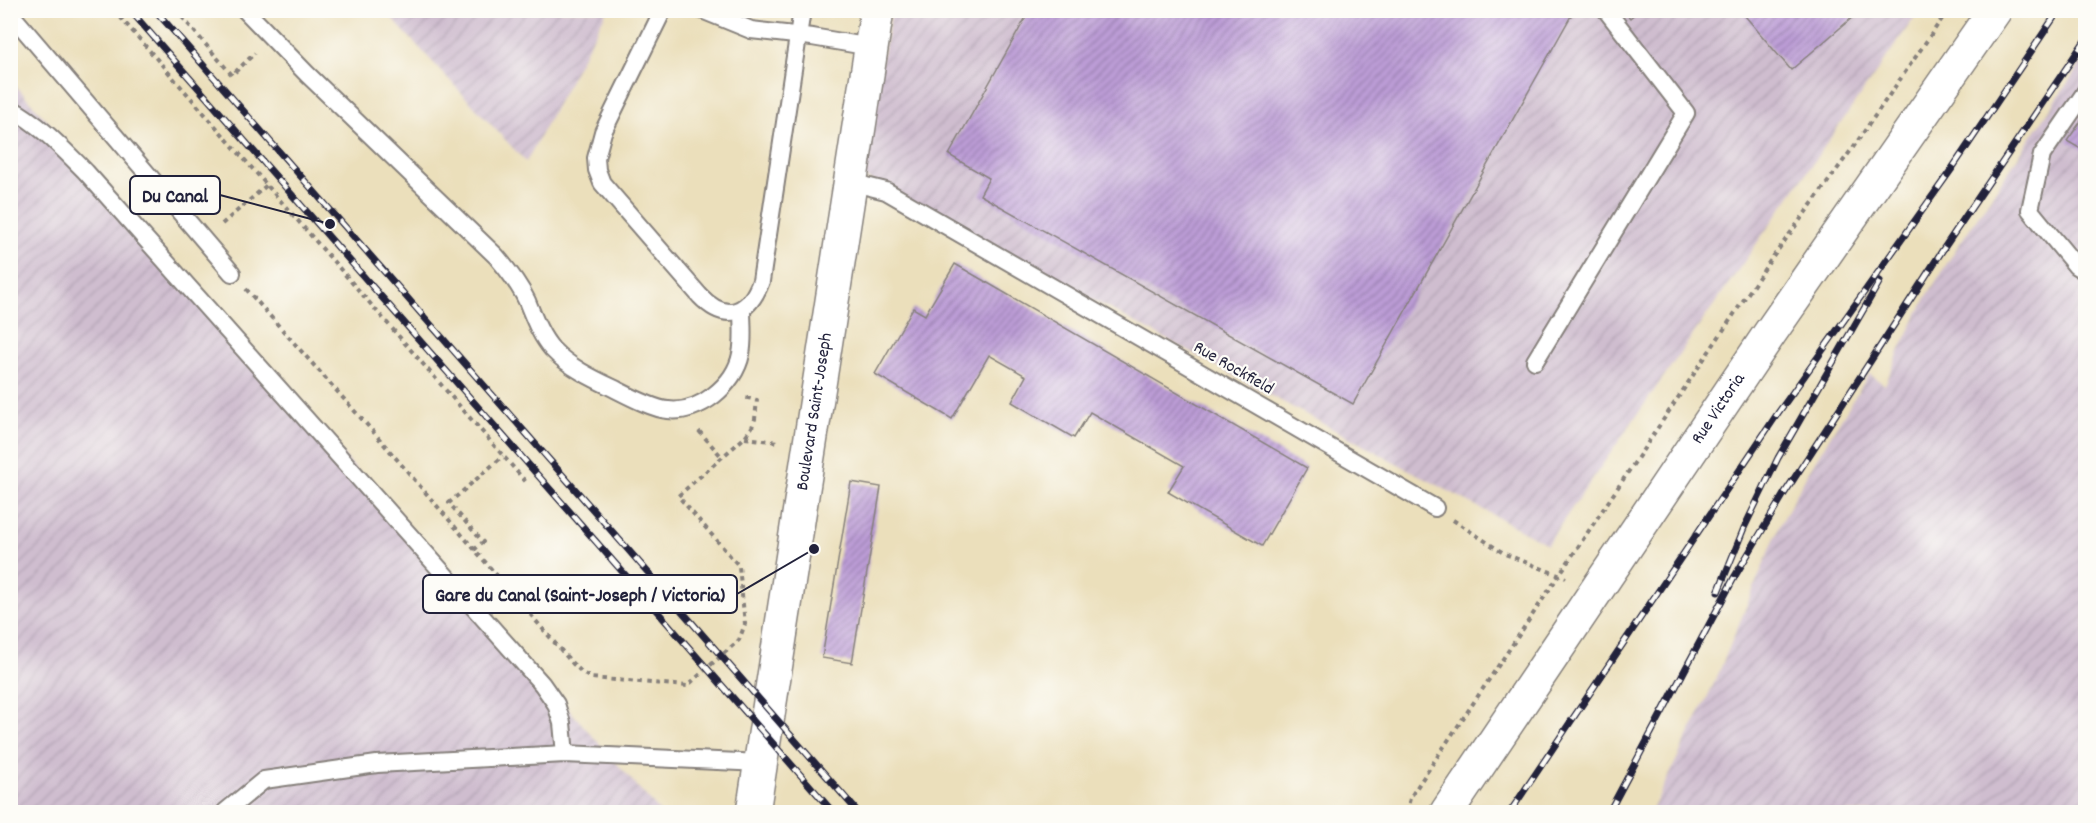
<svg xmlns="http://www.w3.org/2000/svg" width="2096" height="823" font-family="Dekko,sans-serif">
<defs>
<pattern id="industrial-furrows" width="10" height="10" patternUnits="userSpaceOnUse" patternTransform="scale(1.5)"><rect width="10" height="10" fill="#cfbdcf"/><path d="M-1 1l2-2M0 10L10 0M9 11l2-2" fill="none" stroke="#b1a2b3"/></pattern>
<pattern id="building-hatch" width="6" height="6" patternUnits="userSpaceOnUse" patternTransform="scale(1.5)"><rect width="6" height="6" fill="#bc9cd6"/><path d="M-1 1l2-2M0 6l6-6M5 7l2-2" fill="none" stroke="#987faf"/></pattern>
</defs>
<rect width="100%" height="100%" fill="#fdfcf7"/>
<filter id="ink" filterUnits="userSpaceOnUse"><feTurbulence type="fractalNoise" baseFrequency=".0167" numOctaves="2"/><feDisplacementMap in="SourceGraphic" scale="12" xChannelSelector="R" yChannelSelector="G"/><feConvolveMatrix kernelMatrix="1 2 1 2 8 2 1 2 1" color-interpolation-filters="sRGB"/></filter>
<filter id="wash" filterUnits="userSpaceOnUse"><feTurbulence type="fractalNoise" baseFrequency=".008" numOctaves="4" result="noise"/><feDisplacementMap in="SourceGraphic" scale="24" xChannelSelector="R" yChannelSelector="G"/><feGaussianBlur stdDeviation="1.35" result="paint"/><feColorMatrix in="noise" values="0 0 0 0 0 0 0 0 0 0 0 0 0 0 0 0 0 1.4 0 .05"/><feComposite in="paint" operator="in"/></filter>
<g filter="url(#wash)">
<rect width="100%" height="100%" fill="#ebdfbb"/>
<!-- industrial -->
<g fill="url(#industrial-furrows)">
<polygon points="385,11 607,11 526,162"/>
<polygon points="892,11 1919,11 1547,544 857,173"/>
<polygon points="2085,57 2085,812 1651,812 1717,677 1780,525 1807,474 1869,374 1885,385 1902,345 1927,296 1952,255"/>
<polygon points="11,80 660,812 11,812"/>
</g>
<g id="blocks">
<!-- building -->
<g fill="url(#building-hatch)">
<polygon points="1030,10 1567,10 1572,14 1353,404 980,195 989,178 949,155"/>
<polygon points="1623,10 1639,10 1630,18"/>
<polygon points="1740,10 1861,10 1791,70"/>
<polygon points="2086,114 2086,152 2067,141"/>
<polygon points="955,264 1307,468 1262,546 1168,492 1184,466 1090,412 1074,438 1012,402 1026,376 989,355 952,419 875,374 913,308 925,315"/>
<polygon points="851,482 881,487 852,663 822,658"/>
</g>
</g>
</g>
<g filter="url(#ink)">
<use href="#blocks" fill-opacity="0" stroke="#86807b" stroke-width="1.5"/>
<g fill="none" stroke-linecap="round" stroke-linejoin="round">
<!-- service casing -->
<g stroke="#86807b" stroke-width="20">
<g id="service">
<path d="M245 10 307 74 496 256C508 270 519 284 527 301 534 318 540 335 552 349 569 367 592 378 613 388 627 395 653 409 668 410 699 414 735 385 741 354 744 340 742 323 742 309"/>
<path d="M663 10 603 132 596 158 597 170 602 183 700 296C726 323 749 314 761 281L802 10"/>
<polyline points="702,10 751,30 812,37 871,47"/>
<polyline points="10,13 232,273"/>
<polyline points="2086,91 2042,155 2030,210 2076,266 2086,272"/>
<path d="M10 108C41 125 62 148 86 172L542 684 556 704 562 723 565 754"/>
<polyline points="850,182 886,191 1435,508"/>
<polyline points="1535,361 1686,113 1606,10"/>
<polyline points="225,812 264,780 377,764 565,754 761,763"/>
</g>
</g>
<!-- tertiary casing -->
<g stroke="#86807b" stroke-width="36">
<g id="tertiary">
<path id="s1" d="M753 812 877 10"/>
</g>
</g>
<!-- secondary casing -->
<g stroke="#86807b" stroke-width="36">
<g id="secondary">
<path id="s2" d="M1447 812 1770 333 1995 10"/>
</g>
</g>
<!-- path -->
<g stroke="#86807b" stroke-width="4" stroke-dasharray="4.5 4.5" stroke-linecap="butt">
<polyline points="114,10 526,482"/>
<polyline points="176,10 232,75 255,53"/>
<polyline points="222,224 267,185"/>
<polyline points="246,289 376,435 573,664 584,674 591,678 687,686 739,640 745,624 739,566 678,496 744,438 752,427 755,419 757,400 743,397"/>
<polyline points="699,431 721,456"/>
<polyline points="745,438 779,442"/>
<polyline points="1453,520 1505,554 1566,578"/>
<polyline points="474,550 483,542 449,503 503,456"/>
<polyline points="1407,812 1410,798 1421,781 1767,265 1852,149 1948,10"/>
</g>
<!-- service -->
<use href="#service" stroke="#fff" stroke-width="16"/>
<!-- tertiary -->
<use href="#tertiary" stroke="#fff" stroke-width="33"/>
<!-- secondary -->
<use href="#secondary" stroke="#fff" stroke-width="33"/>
<!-- rail casing -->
<g stroke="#22223b" stroke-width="7">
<g id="rail">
<polyline points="130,10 833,812"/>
<polyline points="155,10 858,812"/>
<polyline points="1718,592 1744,528 1778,458 1880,281"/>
<polyline points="1510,812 1778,413 1951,170 2059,10"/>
<polyline points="1609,812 1735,576 1784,494 1942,251 2086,39"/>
</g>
</g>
<!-- rail -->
<use href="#rail" stroke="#fdfcf7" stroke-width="4.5" stroke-dasharray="14" stroke-linecap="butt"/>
</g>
</g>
<g text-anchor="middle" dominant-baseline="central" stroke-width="4.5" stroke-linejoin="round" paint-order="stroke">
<!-- street labels -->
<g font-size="18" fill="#22223b" stroke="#fdfcf7">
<text transform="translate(1233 369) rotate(30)">Rue Rockfield</text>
<text stroke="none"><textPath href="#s2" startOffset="486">Rue Victoria</textPath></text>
<text stroke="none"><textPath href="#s1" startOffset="405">Boulevard Saint-Joseph</textPath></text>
</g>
</g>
<!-- callouts -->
<path fill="none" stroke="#22223b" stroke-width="2" d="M330 224L220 195M814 549L737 594"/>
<g fill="#22223b" stroke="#fdfcf7" stroke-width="2">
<circle cx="330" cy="224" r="6"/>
<circle cx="814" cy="549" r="6"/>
</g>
<g fill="#fdfcf7" stroke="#22223b" stroke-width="2">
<rect x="130" y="176" width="90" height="38" rx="6"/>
<rect x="423" y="575" width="314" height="38" rx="6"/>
</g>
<g font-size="20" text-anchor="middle" font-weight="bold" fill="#22223b">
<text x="175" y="202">Du Canal</text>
<text x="580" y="601">Gare du Canal (Saint-Joseph / Victoria)</text>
</g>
<!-- margin -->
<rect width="2096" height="823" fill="none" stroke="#fdfcf7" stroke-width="36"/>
</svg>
